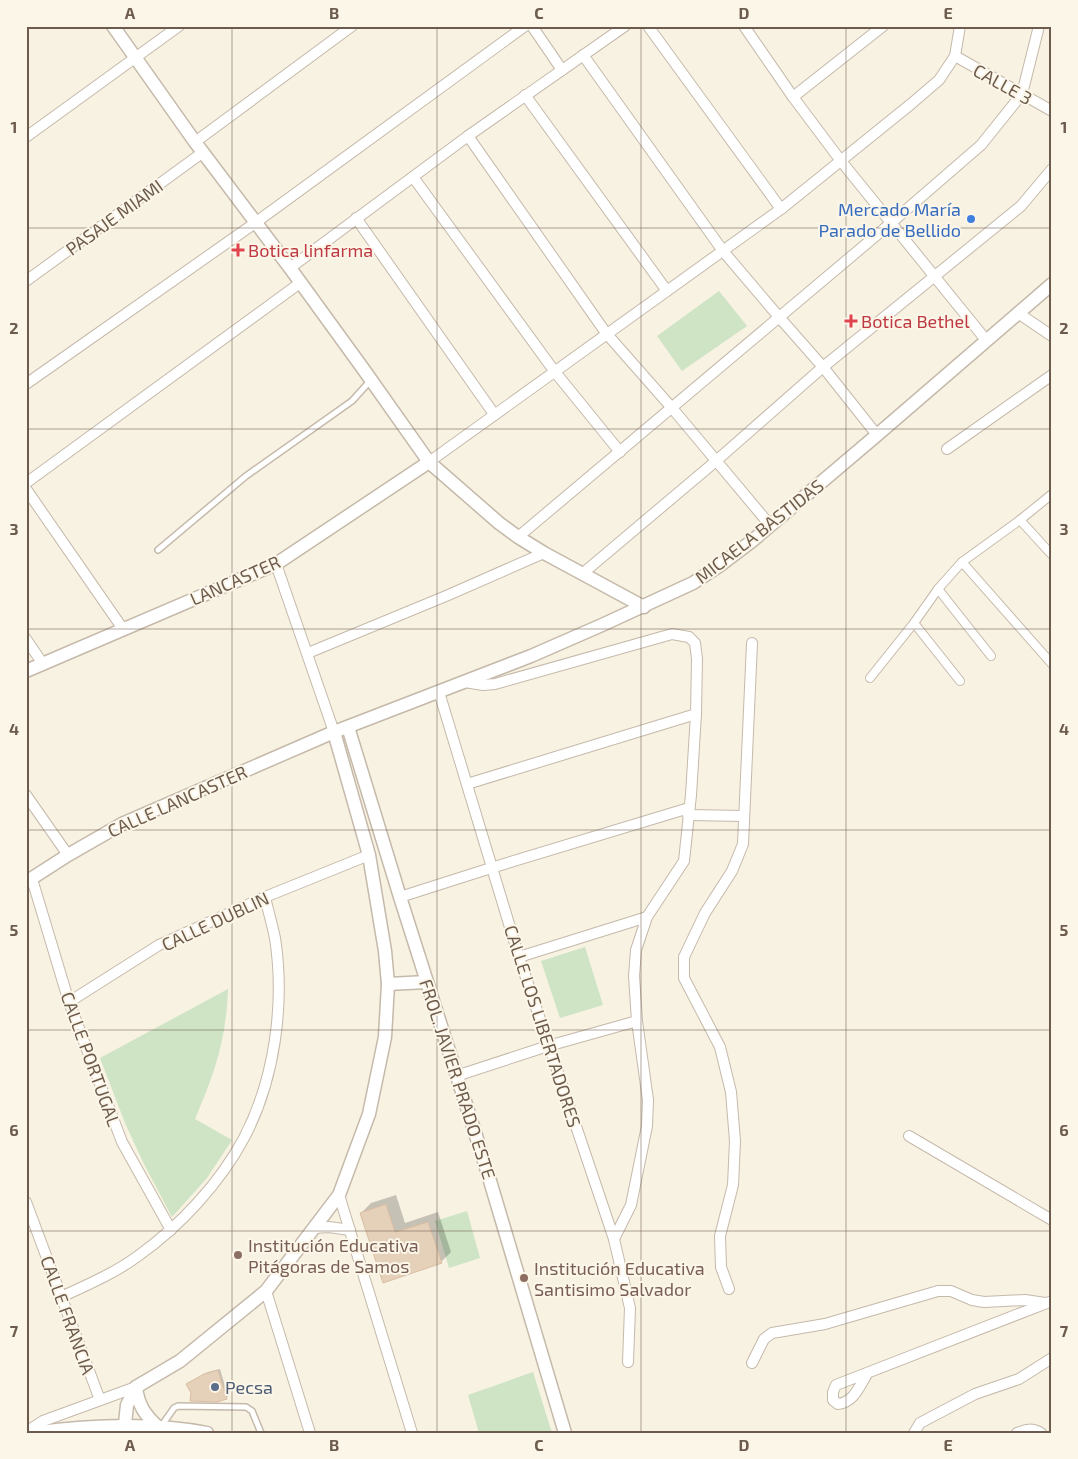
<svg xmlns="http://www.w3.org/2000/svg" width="1078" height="1459" font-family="'Exo 2',sans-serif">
<rect width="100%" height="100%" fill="#f8f2e3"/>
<!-- park -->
<g fill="#cee4c4">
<polygon points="719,291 747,326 682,371 657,336"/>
<polygon points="585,947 603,1005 560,1018 541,961"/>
<path d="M228 989C226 1041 215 1072 195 1119L232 1140 207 1178 172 1217 143 1162 125 1123 100 1058Z"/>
<polygon points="467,1211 480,1258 449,1268 435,1221"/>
<polygon points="533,1372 552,1433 479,1433 468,1395"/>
</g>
<!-- shadow -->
<g fill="#0003">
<polygon points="396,1195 405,1223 438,1212 451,1252 441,1262 361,1213 371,1203"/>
<polygon points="220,1369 228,1396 226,1398 192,1393 190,1382 208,1372"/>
</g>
<!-- building -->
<g fill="#e5d0ba" stroke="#dabda2">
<polygon points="386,1204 395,1232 428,1222 442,1263 383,1283 360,1213"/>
<polygon points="218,1370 227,1399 217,1402 190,1401 191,1393 186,1384 204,1374"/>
</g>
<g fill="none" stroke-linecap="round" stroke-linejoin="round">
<!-- service casing -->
<g stroke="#c5b9aa" stroke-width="8">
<g id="service">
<polyline points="158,550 246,476 352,401 371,380"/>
<polyline points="162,1425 174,1408 178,1406 246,1407 252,1411 261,1433"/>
</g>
</g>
<!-- pedestrian casing -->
<g stroke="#c5b9aa" stroke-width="10">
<g id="pedestrian">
<polyline points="1020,520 1052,555"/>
<polyline points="962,562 1052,664"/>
<polyline points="938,589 991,656"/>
<polyline points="870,678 914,623"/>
<polyline points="960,681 914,623 938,589 962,562 1020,520 1052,494"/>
</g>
</g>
<!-- minor casing -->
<g stroke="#c5b9aa" stroke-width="12">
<g id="minor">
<polyline points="532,26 562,70"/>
<polyline points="648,26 781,209"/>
<polyline points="744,26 793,97 841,161 986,340"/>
<polyline points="583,55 723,251 779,317 823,367 877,435"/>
<polyline points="955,56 1052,111"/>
<polyline points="525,95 667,291"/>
<polyline points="793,97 883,26"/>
<polyline points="468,136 606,333 672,408 770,525"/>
<polyline points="26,137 179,26"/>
<polyline points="195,142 352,26"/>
<polyline points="413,177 555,372 620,452"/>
<polyline points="356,218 494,414"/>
<polyline points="290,268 468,136 625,26"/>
<polyline points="26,281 202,153"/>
<polyline points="1018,313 1052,336"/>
<polyline points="26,384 255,223 525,26"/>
<polyline points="947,449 1052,375"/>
<polyline points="429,462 781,209 911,104 939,80 955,56 960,26"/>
<polyline points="26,483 300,283"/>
<polyline points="26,489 123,629"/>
<polyline points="518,537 891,223 981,145 1022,94 1039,26"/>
<polyline points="276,564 334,732"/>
<polyline points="582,574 716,461 823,367 1021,206 1052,169"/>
<polyline points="26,639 43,664"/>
<polyline points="308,653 446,596 544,553"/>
<polyline points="465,682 483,685 495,684 672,634 689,637 695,643 697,659 696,714 691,795 684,861 647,917 636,950 634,976 637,1021 648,1100 647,1126 631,1205 614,1239"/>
<polyline points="439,692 519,957 614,1239 630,1308 628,1362"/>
<polyline points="467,784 696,714"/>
<polyline points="26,795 68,855"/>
<polyline points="688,815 744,816"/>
<polyline points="32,879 69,1002 122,1142 171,1230"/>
<polyline points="400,897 491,868 689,808"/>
<polyline points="519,957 647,917"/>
<polyline points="69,1002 159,945 265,897 369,855"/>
<polyline points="456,1076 548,1046 637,1021"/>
<polyline points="909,1136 1052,1220"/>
<polyline points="339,1195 412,1433"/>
<polyline points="26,1202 100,1400"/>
<polyline points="314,1228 329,1227 350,1230"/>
<polyline points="729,1289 721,1267 720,1236 733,1185 735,1141 731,1092 720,1047 684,978 684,957 705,913 732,871 743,844 752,643"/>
<polyline points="266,1291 310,1433"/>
<path d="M61 1297C87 1285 115 1273 138 1256 180 1226 220 1183 244 1138 275 1079 285 1003 275 938 272 924 268 910 265 897"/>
<polyline points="752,1363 764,1339 772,1333 825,1324 938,1291 951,1291 972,1300 984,1302 1025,1300 1045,1303"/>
<path d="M867 1374C859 1387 854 1402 838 1404L833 1400V1392L836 1385 1052 1301"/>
<polyline points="26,1432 43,1421 136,1387"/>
<polyline points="914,1433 920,1423 975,1394 1019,1379 1052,1358"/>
<path d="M1017 1433C1026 1429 1032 1428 1041 1433"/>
</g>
</g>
<!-- tertiary casing -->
<g stroke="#c5b9aa" stroke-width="15">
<g id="tertiary">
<polyline points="113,26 195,142 290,268 364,370 429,462 499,523 518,537 544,553 644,607"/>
<polyline points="26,671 276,564 429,462"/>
<polyline points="348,727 400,897 485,1164 565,1433"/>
<polyline points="26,882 68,855 122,824 334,732 531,656 602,625 693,583 719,566 752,541 877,435 1052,284"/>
<polyline points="388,984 427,982"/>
<path d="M136 1387C138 1405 145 1415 158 1427"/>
<path d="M32 1433C90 1425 149 1422 207 1433"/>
<polyline points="124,1433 127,1405 136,1387 180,1361 266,1291 339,1195 369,1114 385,1037 388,984 385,951 369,855 334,732"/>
</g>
</g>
<!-- service -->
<use href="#service" stroke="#fff" stroke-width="5"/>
<!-- pedestrian -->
<use href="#pedestrian" stroke="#fff" stroke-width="8"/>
<!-- minor -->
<use href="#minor" stroke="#fff" stroke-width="10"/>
<!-- tertiary -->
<use href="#tertiary" stroke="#fff" stroke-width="12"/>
</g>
<!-- grid -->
<path fill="none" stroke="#6d5c4d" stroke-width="1" stroke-opacity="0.55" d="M232 26V1433M437 26V1433M641 26V1433M846 26V1433M26 228H1052M26 429H1052M26 629H1052M26 830H1052M26 1030H1052M26 1231H1052"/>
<!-- markers -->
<circle fill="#3f7fe0" stroke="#fcf6e9" stroke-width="2" cx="971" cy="219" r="5"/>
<g fill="#e0444e" stroke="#fcf6e9" stroke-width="2">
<path d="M235.5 242.5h5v5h5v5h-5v5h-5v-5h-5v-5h5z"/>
<path d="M848.5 313.5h5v5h5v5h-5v5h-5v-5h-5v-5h5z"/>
</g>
<g fill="#8d6e63" stroke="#fcf6e9" stroke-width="2">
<circle cx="238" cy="1255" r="5"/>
<circle cx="524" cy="1278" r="5"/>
</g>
<circle fill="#5c6f8a" stroke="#fcf6e9" stroke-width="2" cx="215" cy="1387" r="5"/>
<g text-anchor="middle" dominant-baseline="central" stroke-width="4" stroke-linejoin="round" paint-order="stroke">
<!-- street labels -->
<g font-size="18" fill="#6d5c4d" stroke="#fcf6e9">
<text transform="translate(1003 84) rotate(29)">CALLE 3</text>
<text transform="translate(114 217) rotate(-36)">PASAJE MIAMI</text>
<text transform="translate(759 531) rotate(-38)">MICAELA BASTIDAS</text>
<text transform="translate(235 580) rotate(-24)">LANCASTER</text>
<text transform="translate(177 801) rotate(-24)">CALLE LANCASTER</text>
<text transform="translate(215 921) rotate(-25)">CALLE DUBLIN</text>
<text transform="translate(543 1026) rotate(72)">CALLE LOS LIBERTADORES</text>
<text transform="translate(91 1059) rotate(70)">CALLE PORTUGAL</text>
<text transform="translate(458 1079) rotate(72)">FROL. JAVIER PRADO ESTE</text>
<text transform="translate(68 1315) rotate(70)">CALLE FRANCIA</text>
</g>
<!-- shop labels -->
<g font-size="18" fill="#366cbe" stroke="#fcf6e9" text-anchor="end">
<text x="961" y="209">Mercado María<tspan x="961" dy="21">Parado de Bellido</tspan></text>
</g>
<!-- health labels -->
<g font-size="18" fill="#be3a42" stroke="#fcf6e9" text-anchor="start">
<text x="248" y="250">Botica linfarma</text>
<text x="861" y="321">Botica Bethel</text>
</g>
<!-- education labels -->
<g font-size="18" fill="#785e54" stroke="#fcf6e9" text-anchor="start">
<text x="248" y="1245">Institución Educativa<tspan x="248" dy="21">Pitágoras de Samos</tspan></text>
<text x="534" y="1268">Institución Educativa<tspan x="534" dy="21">Santisimo Salvador</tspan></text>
</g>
<!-- service labels -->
<g font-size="18" fill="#4e5e75" stroke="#fcf6e9" text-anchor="start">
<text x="225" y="1387">Pecsa</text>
</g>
</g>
<!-- border -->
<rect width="1078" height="1459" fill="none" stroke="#fcf6e9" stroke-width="55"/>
<rect x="28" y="28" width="1022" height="1404" fill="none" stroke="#6d5c4d" stroke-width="2"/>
<g font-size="16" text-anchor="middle" font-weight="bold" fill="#6d5c4d">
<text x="130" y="19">A</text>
<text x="334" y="19">B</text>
<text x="539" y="19">C</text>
<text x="744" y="19">D</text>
<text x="948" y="19">E</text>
<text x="14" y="133">1</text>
<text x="1064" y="133">1</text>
<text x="14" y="334">2</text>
<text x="1064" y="334">2</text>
<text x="14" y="535">3</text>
<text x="1064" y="535">3</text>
<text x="14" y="735">4</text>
<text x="1064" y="735">4</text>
<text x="14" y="936">5</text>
<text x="1064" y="936">5</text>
<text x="14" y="1136">6</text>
<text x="1064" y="1136">6</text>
<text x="14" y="1337">7</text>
<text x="1064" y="1337">7</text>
<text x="130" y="1451">A</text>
<text x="334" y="1451">B</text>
<text x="539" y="1451">C</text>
<text x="744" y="1451">D</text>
<text x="948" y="1451">E</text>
</g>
</svg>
